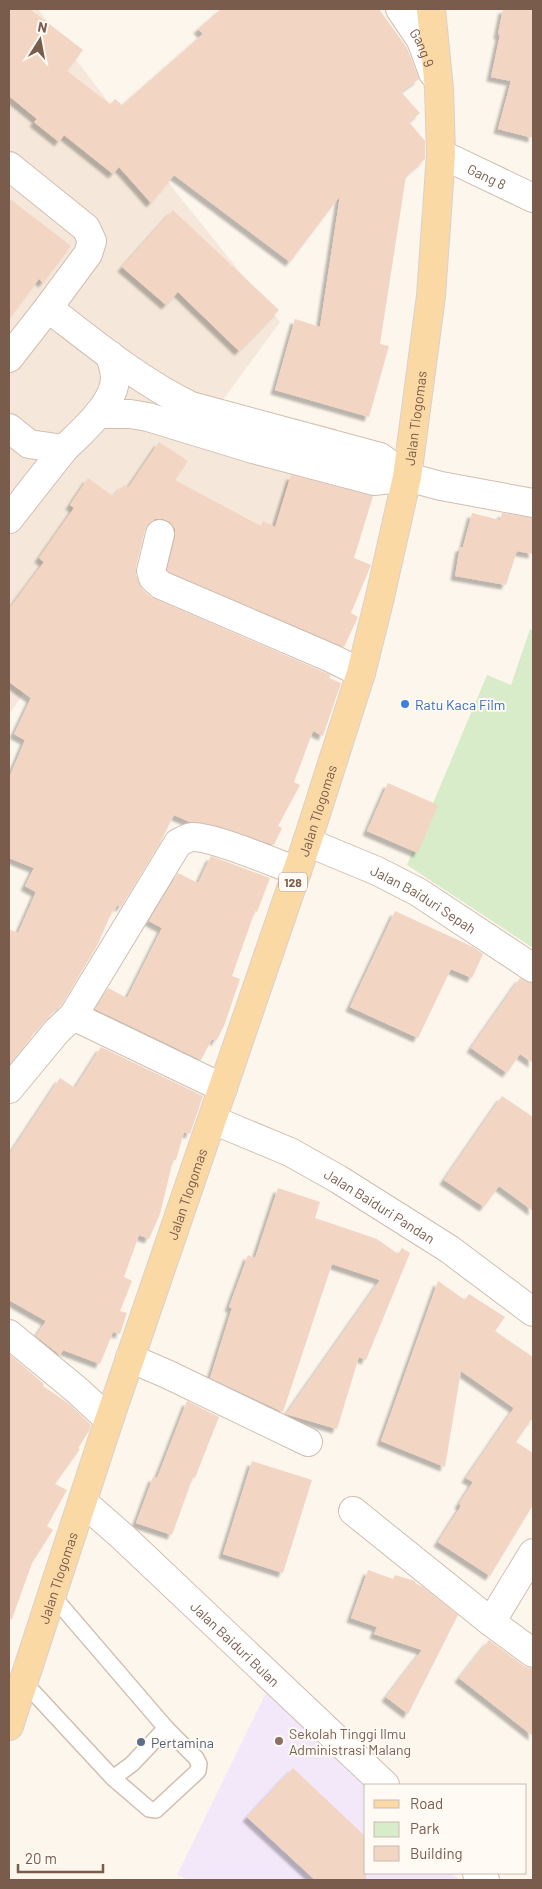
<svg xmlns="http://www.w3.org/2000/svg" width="542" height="1889" font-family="Barlow,sans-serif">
<defs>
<filter id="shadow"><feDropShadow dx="-4.5" dy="4.5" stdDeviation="1" flood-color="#0004"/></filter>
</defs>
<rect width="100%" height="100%" fill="#fdf6ec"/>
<!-- residential -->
<polygon fill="#f5e8da" points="9,9 38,9 176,192 280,322 223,400 337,429 293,591 272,583 142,513 9,715"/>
<!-- education -->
<polygon fill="#f3e8fa" points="266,1693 366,1788 366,1873 452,1873 460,1880 189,1880 177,1875"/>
<!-- green -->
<polygon fill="#d8ecc9" points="530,629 533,631 533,948 407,865 487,675 511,685"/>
<!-- building -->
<g fill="#f3d5c3" filter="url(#shadow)">
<polygon points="9,9 30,9 83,50 67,71 110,104 115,99 122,105 203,34 198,29 221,9 379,9 407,48 419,79 401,92 420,113 409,122 425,141 425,159 406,176 380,344 389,346 369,417 275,390 295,319 320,327 340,196 290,262 174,175 151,203 119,167 113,174 64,135 59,142 34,122 37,119 9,96"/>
<polygon points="503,9 533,9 533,138 498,129 511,81 491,77 500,35 498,34"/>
<polygon points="9,198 71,246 43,283 39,279 9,319"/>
<polygon points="173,210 279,310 239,351 178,292 166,305 122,267"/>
<polygon points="159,442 188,461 175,480 261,526 263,521 275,527 291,475 373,496 354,558 371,565 351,613 358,617 344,647 169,572 167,570 175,538 175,529 170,522 163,519 155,519 148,524 145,530 136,567 136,575 142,589 151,597 324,672 331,675 329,678 341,683 323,736 313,731 294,782 300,785 278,826 282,828 274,845 218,826 190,822 174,815 160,843 121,907 117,905 114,912 112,911 98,944 61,1006 58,1007 37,1030 36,1029 31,1038 9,1065 9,929 18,933 36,892 25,886 34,868 9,858 9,778 25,740 14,734 31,698 9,682 9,609 44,562 39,558 74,508 70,505 88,478 113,496 124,485 128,488"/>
<polygon points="472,513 500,520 502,513 533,518 533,554 517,551 506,585 455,576 460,547 463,547"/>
<polygon points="388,783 438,805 418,853 367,831"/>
<polygon points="211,856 270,878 257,912 255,911 232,976 240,979 224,1026 216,1041 212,1039 201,1060 95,1009 108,988 127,998 162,928 149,921 178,873 198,883"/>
<polygon points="395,911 473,947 483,954 472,978 451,969 418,1038 350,1007"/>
<polygon points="520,978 533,983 533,1063 520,1054 507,1073 471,1048"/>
<polygon points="101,1047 203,1096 190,1134 184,1132 176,1160 173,1160 160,1214 149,1239 139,1235 124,1277 132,1281 120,1311 127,1313 120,1334 113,1332 100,1364 63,1350 60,1355 36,1336 46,1321 9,1300 9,1155 60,1078 75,1088"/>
<polygon points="502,1096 533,1117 533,1211 499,1186 484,1207 444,1180"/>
<polygon points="278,1188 320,1202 315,1218 377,1239 398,1254 402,1248 410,1253 366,1360 359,1357 337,1429 286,1414 380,1280 332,1264 283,1412 210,1378 232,1308 229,1307 248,1255 255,1258"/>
<polygon points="438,1281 465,1300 469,1294 505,1317 495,1331 533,1357 533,1421 531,1420 516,1442 533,1453 533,1505 490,1576 438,1542 461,1506 459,1504 473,1482 466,1478 514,1408 461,1371 445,1467 381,1441"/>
<polygon points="9,1354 44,1384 43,1386 68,1403 91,1425 89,1431 78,1448 80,1449 55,1484 67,1490 47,1526 53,1530 32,1563 12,1619 9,1619"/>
<polygon points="187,1401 219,1417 195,1478 193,1477 172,1535 136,1523 153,1477 157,1478"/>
<polygon points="252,1461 312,1480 283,1573 223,1554"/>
<polygon points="368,1570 393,1579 395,1575 415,1581 415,1583 423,1587 458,1615 408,1714 386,1697 422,1650 374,1634 377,1627 351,1618"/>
<polygon points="489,1640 524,1666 533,1669 533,1736 459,1678"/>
<polygon points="293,1768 366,1837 366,1880 315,1880 247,1817"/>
</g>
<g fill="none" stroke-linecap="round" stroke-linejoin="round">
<!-- service casing -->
<g stroke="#d1beb0" stroke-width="18">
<g id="service">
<polyline points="51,1594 166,1728 196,1758 199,1764 198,1771 156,1810 149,1809 113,1778"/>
<polyline points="23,1681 113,1778 132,1764 166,1728"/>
</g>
</g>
<!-- minor casing -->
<g stroke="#d1beb0" stroke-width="30">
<g id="minor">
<path id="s1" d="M400 9 421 40 433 73"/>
<path id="s2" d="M441 154 533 198"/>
<polyline points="9,166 86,228 92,241 88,254 48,308 9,358"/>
<path d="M48 308C94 343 139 381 191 406L380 457 407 477"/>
<polyline points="98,414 130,414 148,417 253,449 374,481 407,477 441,486 533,503"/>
<path d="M9 428 29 444 64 449C81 432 115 404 115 378 115 371 112 362 110 355"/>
<polyline points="9,519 64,449"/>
<polyline points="160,534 151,571 153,578 161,585 331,658 361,673"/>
<path id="s3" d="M307 842 377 871 418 892 533 968"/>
<polyline points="73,1016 223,1088"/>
<path d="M9 1089 57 1031 73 1016 178 843C182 841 186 838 192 837 212 836 275 863 297 871"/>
<path id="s4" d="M213 1120 290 1152 338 1179 449 1249 533 1312"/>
<polyline points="9,1334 78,1391 109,1420"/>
<polyline points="130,1358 169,1375 308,1442"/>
<path id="s5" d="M83 1502 123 1537 385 1785"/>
<polyline points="353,1511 491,1622 533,1653"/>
<polyline points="491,1622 533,1553"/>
<polyline points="477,1873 485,1880"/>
</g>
</g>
<!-- primary casing -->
<g stroke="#dad1cd" stroke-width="30">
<g id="primary">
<path id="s6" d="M9 1726 109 1420 307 842 361 673 379 601 407 477 431 296 441 154 439 89 431 9"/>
</g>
</g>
<!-- service -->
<use href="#service" stroke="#fff" stroke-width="15"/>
<!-- minor -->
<use href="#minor" stroke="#fff" stroke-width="28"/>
<!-- primary -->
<use href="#primary" stroke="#fbd9a5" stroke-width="28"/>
</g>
<!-- markers -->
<circle fill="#3f7fe0" stroke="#fffaf3" stroke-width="2" cx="405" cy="704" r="5"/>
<circle fill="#8d6e63" stroke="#fffaf3" stroke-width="2" cx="279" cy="1741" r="5"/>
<circle fill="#5c6f8a" stroke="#fffaf3" stroke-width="2" cx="141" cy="1742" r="5"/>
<g text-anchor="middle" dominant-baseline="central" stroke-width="4" stroke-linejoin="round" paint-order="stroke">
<!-- shield labels -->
<rect fill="#fffaf3" stroke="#a28b7f" stroke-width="1" x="279" y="872.5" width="28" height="19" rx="4"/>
<g font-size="12" font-weight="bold" fill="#7a5c4d">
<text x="293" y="882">128</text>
</g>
<!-- street labels -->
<g font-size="14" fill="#7a5c4d" stroke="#fffaf3">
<text stroke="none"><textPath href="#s1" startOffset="45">Gang 9</textPath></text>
<text stroke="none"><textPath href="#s2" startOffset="51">Gang 8</textPath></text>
<text stroke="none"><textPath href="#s6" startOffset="1371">Jalan Tlogomas</textPath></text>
<text stroke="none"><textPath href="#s6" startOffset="966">Jalan Tlogomas</textPath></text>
<text stroke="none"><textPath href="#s3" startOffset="130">Jalan Baiduri Sepah</textPath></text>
<text stroke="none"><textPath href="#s6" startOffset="561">Jalan Tlogomas</textPath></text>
<text stroke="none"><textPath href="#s4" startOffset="188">Jalan Baiduri Pandan</textPath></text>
<text stroke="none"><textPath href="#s6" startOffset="156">Jalan Tlogomas</textPath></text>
<text stroke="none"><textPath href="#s5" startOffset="208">Jalan Baiduri Bulan</textPath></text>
</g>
<!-- shop labels -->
<g font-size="14" fill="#366cbe" stroke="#fffaf3" text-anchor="start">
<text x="415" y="704">Ratu Kaca Film</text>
</g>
<!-- education labels -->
<g font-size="14" fill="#785e54" stroke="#fffaf3" text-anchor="start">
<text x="289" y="1733">Sekolah Tinggi Ilmu<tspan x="289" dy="16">Administrasi Malang</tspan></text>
</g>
<!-- service labels -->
<g font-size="14" fill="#4e5e75" stroke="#fffaf3" text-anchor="start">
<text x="151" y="1742">Pertamina</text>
</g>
</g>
<!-- border -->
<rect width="542" height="1889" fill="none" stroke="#7a5c4d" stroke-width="20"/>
<!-- legend -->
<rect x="364" y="1784" width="162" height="90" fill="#fffaf3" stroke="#cabbb1"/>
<rect x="374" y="1800" width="25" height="8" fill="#fbd9a5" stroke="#cabbb1"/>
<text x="410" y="1809" font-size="15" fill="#7a5c4d">Road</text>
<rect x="374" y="1822" width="25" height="15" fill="#d8ecc9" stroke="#cabbb1"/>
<text x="410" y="1834" font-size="15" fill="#7a5c4d">Park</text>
<rect x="374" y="1846" width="25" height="15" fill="#f3d5c3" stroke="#cabbb1"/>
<text x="410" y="1859" font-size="15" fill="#7a5c4d">Building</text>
<!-- north arrow -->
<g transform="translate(40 40) rotate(11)" stroke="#fffaf3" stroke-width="4" paint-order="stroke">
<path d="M0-4L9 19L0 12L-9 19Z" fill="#7a5c4d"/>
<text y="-8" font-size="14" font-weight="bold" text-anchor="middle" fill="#7a5c4d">N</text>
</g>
<!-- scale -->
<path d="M18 1864v8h85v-8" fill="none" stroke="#7a5c4d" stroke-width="2.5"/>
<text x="25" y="1864" font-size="15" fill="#7a5c4d" stroke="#fffaf3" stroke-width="4" paint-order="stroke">20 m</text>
</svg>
